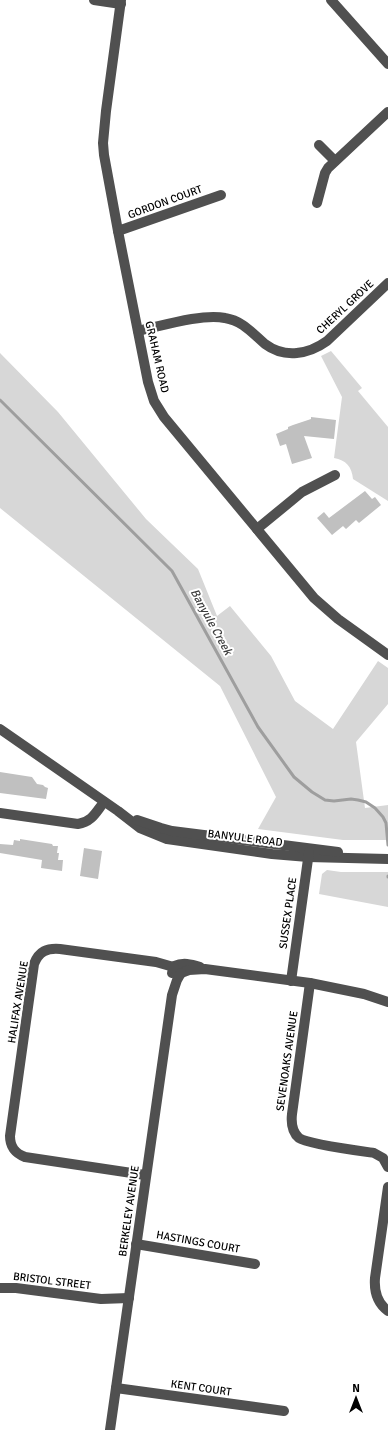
<svg xmlns="http://www.w3.org/2000/svg" width="388" height="1430" font-family="Signika,sans-serif">
<rect width="100%" height="100%" fill="#fff"/>
<!-- green -->
<g fill="#d7d7d7">
<path d="M331 351 362 388 358 391 388 427V501L353 479C352 467 346 460 334 458L342 397 321 356Z"/>
<polygon points="0,353 58,412 146,519 198,569 217,616 230,606 271,656 295,701 333,729 378,661 388,668 388,704 356,742 365,808 388,805 388,840 343,840 258,829 276,797 220,686 0,508"/>
<polygon points="327,870 341,872 388,872 388,907 319,894 322,874"/>
</g>
<g fill="none" stroke-linecap="round" stroke-linejoin="round">
<!-- stream -->
<g stroke="#9e9e9e" stroke-width="3">
<polyline points="0,400 172,571 258,727 294,777 312,792 325,800 334,801 351,799 358,800 366,802 375,808 383,817 386,823 388,845"/>
<polyline points="388,876 388,877"/>
</g>
</g>
<!-- building -->
<g fill="#c0c0c0">
<polygon points="311,417 336,420 334,439 304,436 312,458 292,464 286,444 280,446 276,434 288,429 288,427 293,425 311,419"/>
<polygon points="365,491 372,499 375,497 381,505 359,523 356,520 346,529 343,526 332,535 317,518 324,512 329,518"/>
<polygon points="0,772 32,777 37,784 43,785 45,787 48,788 46,799 0,793"/>
<polygon points="20,839 52,844 53,846 58,846 57,853 59,853 58,860 63,860 62,871 41,868 42,860 0,853 0,844 13,845 14,840 20,841"/>
<polygon points="84,848 102,851 98,879 80,876"/>
</g>
<g fill="none" stroke-linecap="round" stroke-linejoin="round">
<!-- minor -->
<g stroke="#505050" stroke-width="10">
<polyline points="94,0 121,4"/>
<polyline points="121,0 106,111 103,143 104,155 118,231 148,382 154,401 164,417 314,598 338,619 388,655"/>
<polyline points="331,0 388,64"/>
<polyline points="319,145 335,161"/>
<polyline points="317,203 325,173 328,168 388,112"/>
<polyline points="118,231 221,195"/>
<path d="M138 331C161 326 203 313 225 318 243 321 252 333 265 344 285 359 309 354 327 341L388 283"/>
<polyline points="257,529 302,492 335,475"/>
<polyline points="0,729 118,811 140,828 167,839 272,854 308,857 388,859"/>
<path d="M0 813 78 824C92 822 96 812 104 802"/>
<polyline points="137,820 161,828 172,831 338,852"/>
<path d="M172 973 174 966C183 962 191 964 200 967"/>
<polyline points="181,973 189,970 205,969 310,983 364,994 388,1002"/>
<polyline points="291,981 309,852"/>
<path d="M310 983 292 1114C291 1123 292 1132 299 1138 307 1144 360 1151 374 1153L383 1158 388 1167"/>
<path d="M145 1175 25 1157C15 1153 10 1147 10 1136L34 964C39 951 47 948 60 949L156 962 170 966 181 973"/>
<path d="M388 1187 375 1278C374 1291 377 1303 388 1311"/>
<polyline points="136,1244 255,1264"/>
<polyline points="0,1288 16,1288 101,1299 129,1298"/>
<polyline points="116,1388 284,1411"/>
<polyline points="110,1430 172,995 177,980 181,973"/>
</g>
</g>
<g text-anchor="middle" dominant-baseline="central" stroke-width="4" stroke-linejoin="round" paint-order="stroke">
<!-- street labels -->
<g font-size="11" fill="#000" stroke="#fff">
<text transform="translate(165 202) rotate(-20)">GORDON COURT</text>
<text transform="translate(345 307) rotate(-43)">CHERYL GROVE</text>
<text transform="translate(157 357) rotate(77)">GRAHAM ROAD</text>
<text transform="translate(245 838) rotate(7)">BANYULE ROAD</text>
<text transform="translate(288 913) rotate(-82)">SUSSEX PLACE</text>
<text transform="translate(18 1002) rotate(-81)">HALIFAX AVENUE</text>
<text transform="translate(287 1061) rotate(-82)">SEVENOAKS AVENUE</text>
<text transform="translate(129 1211) rotate(-82)">BERKELEY AVENUE</text>
<text transform="translate(198 1242) rotate(10)">HASTINGS COURT</text>
<text transform="translate(52 1281) rotate(7)">BRISTOL STREET</text>
<text transform="translate(201 1388) rotate(8)">KENT COURT</text>
</g>
<!-- water labels -->
<g font-size="12" font-style="italic" fill="#3f3f3f" stroke="#fff">
<text transform="translate(211 622) rotate(61)">Banyule Creek</text>
</g>
</g>
<!-- north arrow -->
<g transform="translate(356 1398)" stroke="#ffffff" stroke-width="3" paint-order="stroke">
<path d="M0-3L7 15L0 10L-7 15Z" fill="#000000"/>
<text y="-6" font-size="11" font-weight="bold" text-anchor="middle" fill="#000000">N</text>
</g>
</svg>
